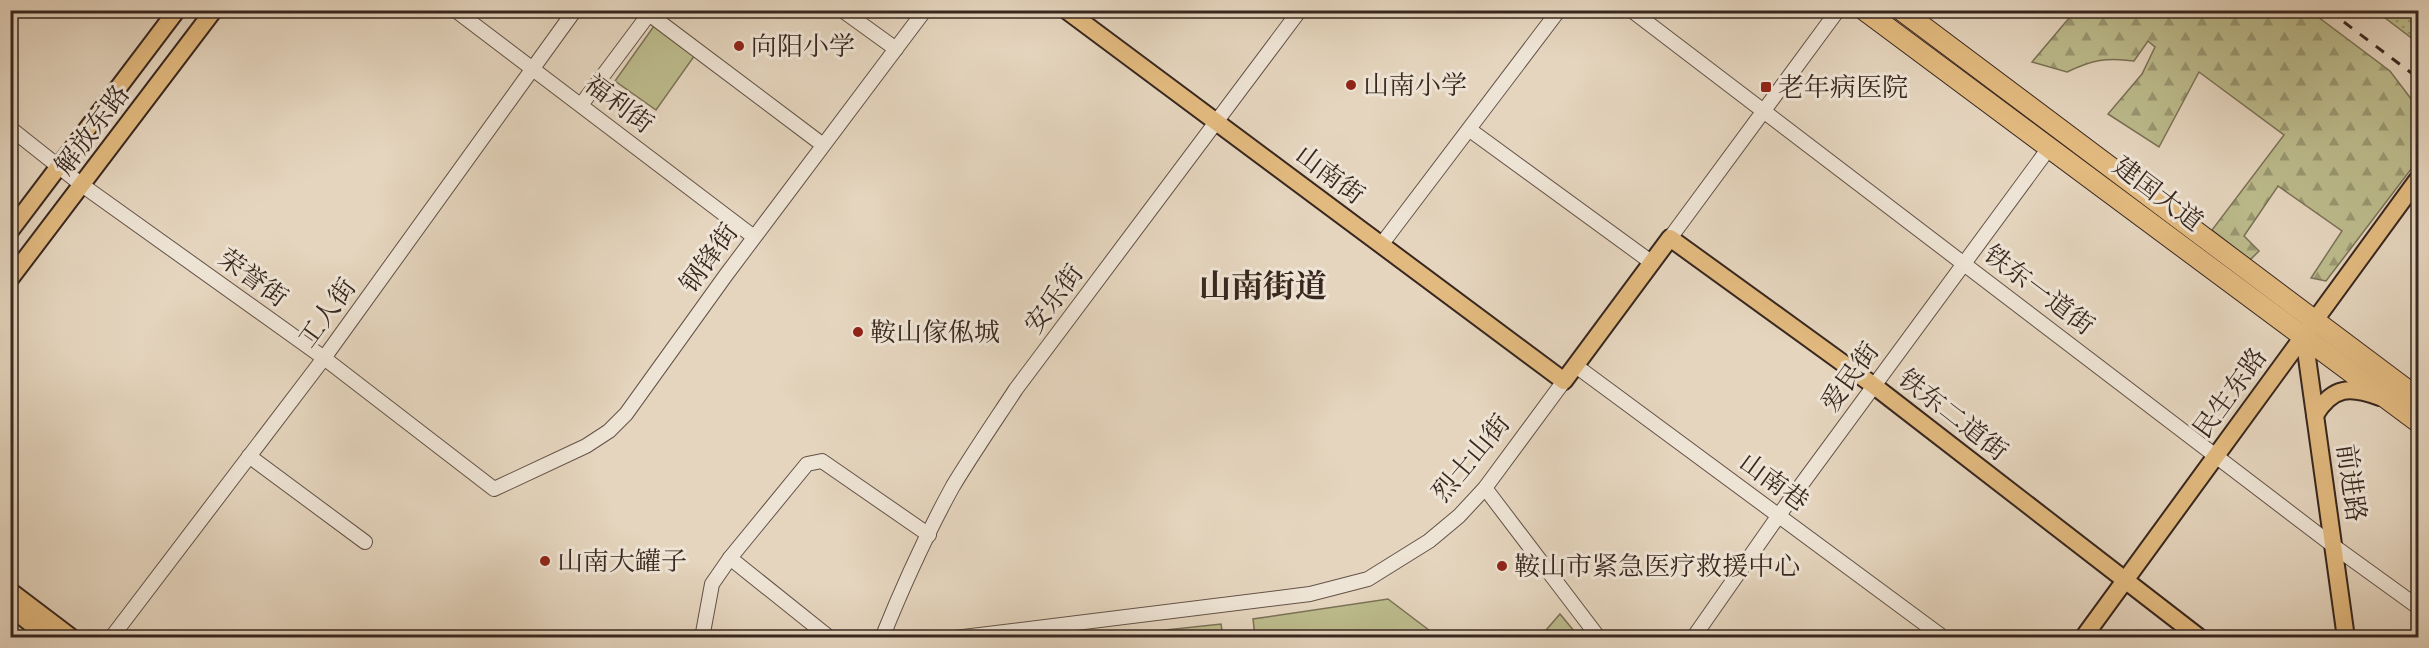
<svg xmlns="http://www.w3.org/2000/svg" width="2429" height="648" font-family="Cardo,'Noto Serif SC',serif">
<defs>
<pattern id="grass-dots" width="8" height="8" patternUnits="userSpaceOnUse" patternTransform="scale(1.5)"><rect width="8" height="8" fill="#bcbb8c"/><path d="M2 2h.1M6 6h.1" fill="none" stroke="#9a9872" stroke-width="1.8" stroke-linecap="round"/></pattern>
<pattern id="forest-firs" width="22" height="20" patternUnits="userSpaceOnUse" patternTransform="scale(1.5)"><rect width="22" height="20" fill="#bcbb8c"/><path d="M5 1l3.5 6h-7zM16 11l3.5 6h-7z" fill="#9a9872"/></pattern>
</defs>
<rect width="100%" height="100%" fill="#e5d5be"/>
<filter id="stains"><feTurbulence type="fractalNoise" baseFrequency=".00333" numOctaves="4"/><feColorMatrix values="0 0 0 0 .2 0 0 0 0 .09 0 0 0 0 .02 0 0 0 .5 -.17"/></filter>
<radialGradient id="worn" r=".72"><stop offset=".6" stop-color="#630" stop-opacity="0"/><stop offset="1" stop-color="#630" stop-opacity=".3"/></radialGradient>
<!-- grass -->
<polygon fill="url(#grass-dots)" stroke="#7a7156" stroke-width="1.5" points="2376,11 2418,11 2418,43"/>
<!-- forest -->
<path fill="url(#forest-firs)" stroke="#7a7156" stroke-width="1.5" d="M2075 11H2310L2390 71 2418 108V160L2326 281 2311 278 2342 231 2278 186 2244 236 2259 251 2250 260 2212 230 2284 135 2199 72 2159 147 2108 114 2142 74 2155 47 2148 41 2134 61C2107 57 2092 60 2067 72L2032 62Z"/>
<!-- green -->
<g fill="#bcbb8c" stroke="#7a7156" stroke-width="1.5">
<polygon points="654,26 695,55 656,110 615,81"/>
<polygon points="1388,599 1438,637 1255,637 1253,619"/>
<polygon points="1560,614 1579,637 1540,637"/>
<polygon points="1221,624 1223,637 1100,637"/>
</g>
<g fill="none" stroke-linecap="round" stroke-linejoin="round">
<!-- minor casing -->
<g stroke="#635247" stroke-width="16">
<g id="minor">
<polyline points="455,10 754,237"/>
<polyline points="842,10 896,49"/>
<polyline points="1631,10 2335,547 2418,607"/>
<polyline points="581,105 649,14 823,145"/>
<polyline points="10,128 82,185 324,358 494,489 586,446 609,431 626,414 726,275 925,10"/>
<polyline points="1470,130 1651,262"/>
<polyline points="1670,238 1838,10"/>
<polyline points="1381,245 1559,10"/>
<polyline points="1576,366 1944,638"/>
<polyline points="249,456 365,542"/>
<polyline points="1485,488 1599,638"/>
<polyline points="730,558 830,638"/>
<polyline points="111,638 324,358 575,10"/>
<polyline points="702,638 712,584 730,558 807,464 822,461 929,535"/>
<path d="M882 638C903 586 926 535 953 486 973 453 995 421 1016 389L1300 10"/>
<polyline points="955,638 1310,594 1368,579 1429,541 1459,516 1485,488 1564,381"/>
<polyline points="1693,638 1779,515 2049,148"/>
</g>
</g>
<!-- major casing -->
<g stroke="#38271f" stroke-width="20">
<g id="major">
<polyline points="1066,10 1564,381 1670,238 1873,385 2200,638"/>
<polyline points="10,231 177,10"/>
<polyline points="10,279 214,10"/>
<polyline points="2304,336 2346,638"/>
<path d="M2315 415C2333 386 2350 386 2380 397"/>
<polyline points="10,591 72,638"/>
<polyline points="10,607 49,638"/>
<polyline points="2083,638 2418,179"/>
</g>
</g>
<!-- highway casing -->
<g stroke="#38271f" stroke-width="22">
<g id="highway">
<polyline points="1864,10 2418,422"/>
<polyline points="1901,10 2418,398"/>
</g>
</g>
<!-- minor -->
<use href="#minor" stroke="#eee4d5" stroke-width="14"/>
<!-- major -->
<use href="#major" stroke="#e2ba7f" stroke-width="16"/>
<!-- highway -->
<use href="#highway" stroke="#e2ba7f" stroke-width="20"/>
<!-- rail -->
<polyline stroke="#38271f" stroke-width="3" stroke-dasharray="10 10" stroke-linecap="butt" points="2328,10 2418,78"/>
</g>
<!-- markers -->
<g fill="#8f2418" stroke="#eee4d5" stroke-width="2">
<circle cx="739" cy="46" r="6"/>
<circle cx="1351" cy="85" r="6"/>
<rect x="1760" y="81" width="12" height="12" rx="3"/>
<circle cx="858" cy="332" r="6"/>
<circle cx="545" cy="561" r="6"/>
<circle cx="1502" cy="566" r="6"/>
</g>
<g text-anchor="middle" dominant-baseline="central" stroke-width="6" stroke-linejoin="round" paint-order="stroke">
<!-- poi labels -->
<g font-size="26" fill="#38271f" stroke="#eee4d5" text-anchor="start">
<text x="751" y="46">向阳小学</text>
<text x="1363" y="85">山南小学</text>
<text x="1778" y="87">老年病医院</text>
<text x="870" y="332">鞍山傢俬城</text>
<text x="557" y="561">山南大罐子</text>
<text x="1514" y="566">鞍山市紧急医疗救援中心</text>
</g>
<!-- street labels -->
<g font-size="26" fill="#38271f" stroke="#eee4d5">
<text transform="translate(619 104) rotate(37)">福利街</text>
<text transform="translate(92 130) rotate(-53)">解放东路</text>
<text transform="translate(1330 175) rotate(37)">山南街</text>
<text transform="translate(2158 194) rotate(37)">建国大道</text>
<text transform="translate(709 258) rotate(-54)">钢锋街</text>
<text transform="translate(253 278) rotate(36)">荣誉街</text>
<text transform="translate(2039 290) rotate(37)">铁东一道街</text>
<text transform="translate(1054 299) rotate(-53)">安乐街</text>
<text transform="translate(327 313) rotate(-54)">工人街</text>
<text transform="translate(1850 377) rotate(-54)">爱民街</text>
<text transform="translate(2230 393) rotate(-54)">民生东路</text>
<text transform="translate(1953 415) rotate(38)">铁东二道街</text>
<text transform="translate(1471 458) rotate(-50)">烈士山街</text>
<text transform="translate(1774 482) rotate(36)">山南巷</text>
<text transform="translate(2351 483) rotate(82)">前进路</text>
</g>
<!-- district labels -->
<g font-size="32" font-weight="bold" fill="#38271f" stroke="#eee4d5">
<text x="1263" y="287">山南街道</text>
</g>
</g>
<!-- margin -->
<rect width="2429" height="648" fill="none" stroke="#e5d5be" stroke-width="36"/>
<rect x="12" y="12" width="2405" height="624" fill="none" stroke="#38271f" stroke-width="3"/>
<rect x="18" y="18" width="2393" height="612" fill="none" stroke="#38271f" stroke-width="1.5"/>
<rect width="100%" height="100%" filter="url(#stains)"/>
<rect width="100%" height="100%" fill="url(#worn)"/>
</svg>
